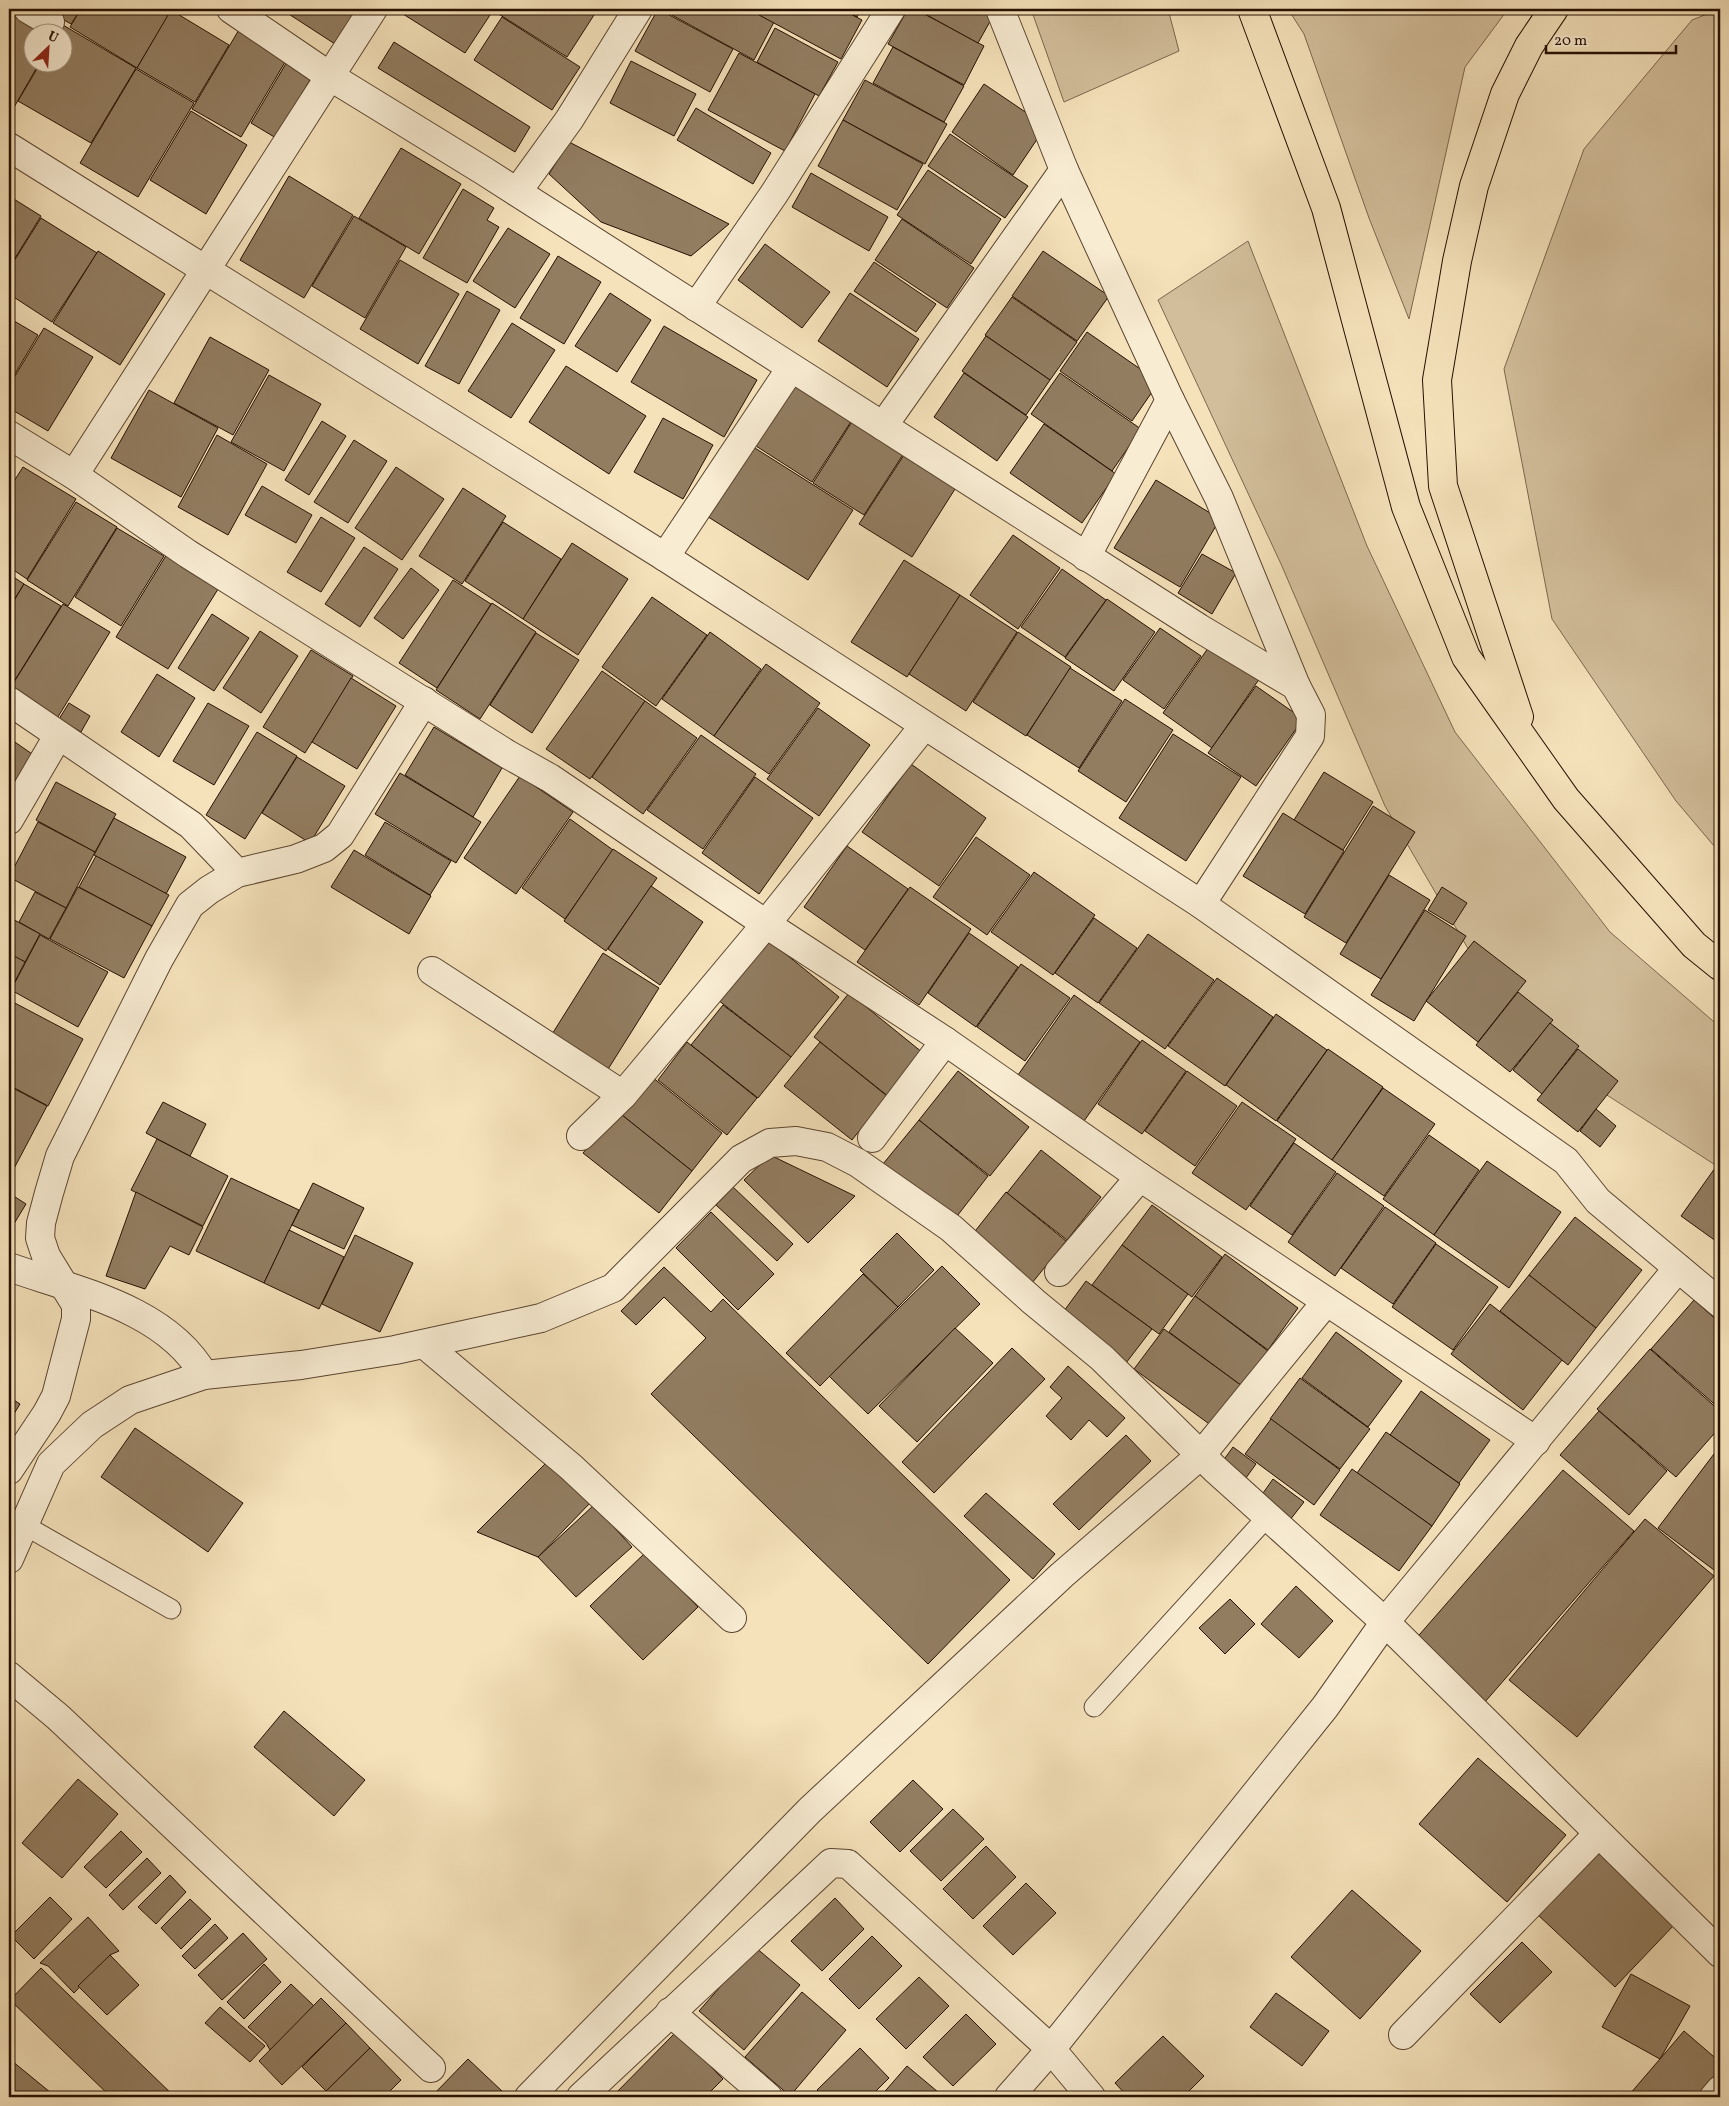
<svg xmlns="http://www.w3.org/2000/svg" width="1729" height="2106" font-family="Vollkorn,serif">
<rect width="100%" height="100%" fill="#f5e2bb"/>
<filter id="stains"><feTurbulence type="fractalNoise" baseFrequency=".004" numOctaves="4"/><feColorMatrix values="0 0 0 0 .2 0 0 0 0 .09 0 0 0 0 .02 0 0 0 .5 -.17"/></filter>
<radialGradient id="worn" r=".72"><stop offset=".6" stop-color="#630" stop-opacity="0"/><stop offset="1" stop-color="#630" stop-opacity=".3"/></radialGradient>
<!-- green -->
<g fill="#d2be9b" stroke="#7c674e">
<polygon points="1031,9 1168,9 1179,51 1064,102"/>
<polygon points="1288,9 1508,9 1465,67 1409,319 1369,218 1304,34"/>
<polygon points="1720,9 1720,853 1676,801 1552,619 1504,369 1584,149 1692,20"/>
<polygon points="1248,241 1367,546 1455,732 1610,932 1720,1027 1720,1168 1596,1088 1470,952 1385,806 1281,564 1158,300"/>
</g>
<!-- building -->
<g fill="#927d61" stroke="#261000">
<polygon points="9,9 50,32 32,32 32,62 40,62 9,116"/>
<polygon points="45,9 81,9 71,24"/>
<polygon points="81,9 172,9 137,68 70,27"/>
<polygon points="281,9 358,9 335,44"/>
<polygon points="395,9 488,9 492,12 465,53"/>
<polygon points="499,9 585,9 594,15 567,57 497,13"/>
<polygon points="658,9 733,49 710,92 635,51"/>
<polygon points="661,9 748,9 774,22 754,60"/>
<polygon points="762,9 841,9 862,20 841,59 759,15"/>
<polygon points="842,9 861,9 857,17"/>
<polygon points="908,9 915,9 984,46 964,85 888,44"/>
<polygon points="916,9 997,9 978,43"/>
<polygon points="171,10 229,45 195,102 137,68"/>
<polygon points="502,17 580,67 552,110 474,60"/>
<polygon points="63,25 136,68 91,143 18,101 41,62 62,62 62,32 59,32"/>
<polygon points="240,28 288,57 241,137 192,109"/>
<polygon points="775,28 838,62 819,96 757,62"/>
<polygon points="394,42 530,127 515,152 378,68"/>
<polygon points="893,47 964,86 944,122 873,83"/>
<polygon points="739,53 815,94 785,151 708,110"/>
<polygon points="288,60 313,75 276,138 251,123"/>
<polygon points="631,61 696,94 674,136 610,103"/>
<polygon points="136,69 194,103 138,197 80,163"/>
<polygon points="865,80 947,124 925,164 843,120"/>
<polygon points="984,84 1046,126 1013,175 952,132"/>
<polygon points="696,108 771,153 753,184 677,140"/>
<polygon points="191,111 247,145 206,214 150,180"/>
<polygon points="843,120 923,164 897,210 818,166"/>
<polygon points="950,134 1028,186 1005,218 928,166"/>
<polygon points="569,142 729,224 691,256 601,222 549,174"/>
<polygon points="401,148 461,184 419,254 359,218"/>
<polygon points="928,170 1001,219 971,264 897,215"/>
<polygon points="811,173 888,217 869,251 792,207"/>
<polygon points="289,176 353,215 304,298 240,260"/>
<polygon points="463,189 494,208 487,220 499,227 467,283 423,258"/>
<polygon points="9,196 41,216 9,268"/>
<polygon points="354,216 406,247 365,318 312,286"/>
<polygon points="41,218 97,253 52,322 9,294 9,269"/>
<polygon points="902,219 974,268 947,308 875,260"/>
<polygon points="508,228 550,254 515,308 473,281"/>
<polygon points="765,244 830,292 802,328 738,280"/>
<polygon points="98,251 165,294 120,365 53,323"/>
<polygon points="1043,251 1109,296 1077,341 1012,296"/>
<polygon points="558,256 601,282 564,344 520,318"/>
<polygon points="400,260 459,294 418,364 360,329"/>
<polygon points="874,262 936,304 916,332 854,291"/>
<polygon points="467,291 500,310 459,384 425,366"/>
<polygon points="610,293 651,320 617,372 575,346"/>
<polygon points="850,293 919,339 887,387 818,341"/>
<polygon points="1012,297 1077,342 1050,380 985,335"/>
<polygon points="9,318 38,335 9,384"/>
<polygon points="512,323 555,350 511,418 468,391"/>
<polygon points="664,326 757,380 724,437 631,382"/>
<polygon points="44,328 93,357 48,431 9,408 9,386"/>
<polygon points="1087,332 1159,382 1132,421 1060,371"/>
<polygon points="986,336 1050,380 1026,415 962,371"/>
<polygon points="210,337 269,370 233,435 174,403"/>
<polygon points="566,366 646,416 609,474 529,422"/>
<polygon points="964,373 1028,417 997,461 934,417"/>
<polygon points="1060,373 1141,429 1112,471 1031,414"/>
<polygon points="269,375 321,404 284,471 231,442"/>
<polygon points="796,384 852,420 812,482 756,446"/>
<polygon points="149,390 218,428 181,497 111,458"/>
<polygon points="663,418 713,445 683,499 634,472"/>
<polygon points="853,420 904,453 864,515 813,483"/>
<polygon points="322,421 346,436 309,495 285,480"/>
<polygon points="1044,424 1116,474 1082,523 1010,473"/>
<polygon points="217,435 267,464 228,535 178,507"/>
<polygon points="354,440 387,461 348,523 314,502"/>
<polygon points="747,443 853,510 808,580 702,513"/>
<polygon points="904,455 955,489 912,557 859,524"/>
<polygon points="23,467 76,499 27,579 9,567 9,489"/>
<polygon points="396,467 444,499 402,560 355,528"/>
<polygon points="1156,480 1220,519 1180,587 1114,548"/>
<polygon points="262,486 312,515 296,543 245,515"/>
<polygon points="463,488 506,516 462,584 419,556"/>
<polygon points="76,502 117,527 68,606 27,580"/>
<polygon points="321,517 355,538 321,592 287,572"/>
<polygon points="503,522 561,559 523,619 465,581"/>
<polygon points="117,528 164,556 121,626 75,597"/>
<polygon points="1013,535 1060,568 1018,629 970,595"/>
<polygon points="572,543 628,579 578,655 523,619"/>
<polygon points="364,547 398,569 360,627 325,604"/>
<polygon points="167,554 220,586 168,669 116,637"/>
<polygon points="1202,554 1236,573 1212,614 1178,593"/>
<polygon points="904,560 960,595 907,677 851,642"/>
<polygon points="411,568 439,590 403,639 374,618"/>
<polygon points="1062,569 1106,600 1065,657 1021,627"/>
<polygon points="9,574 24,584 9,608"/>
<polygon points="453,580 491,604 437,688 399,663"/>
<polygon points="24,584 61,606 10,688 9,609"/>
<polygon points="960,595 1017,632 966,711 909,674"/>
<polygon points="652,597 707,635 656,706 602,667"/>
<polygon points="1107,599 1155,632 1114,691 1065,658"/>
<polygon points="492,603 536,632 480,719 436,690"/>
<polygon points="63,604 110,632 56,720 9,690"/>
<polygon points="212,614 249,638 214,691 178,668"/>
<polygon points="1160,628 1201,656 1164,709 1123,680"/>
<polygon points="260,631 298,656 261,713 223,688"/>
<polygon points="710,632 761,669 714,736 662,699"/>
<polygon points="1018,632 1071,667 1026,736 973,702"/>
<polygon points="536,633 579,660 532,733 490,705"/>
<polygon points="1213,641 1262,675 1212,748 1163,713"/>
<polygon points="311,650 353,676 305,753 263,727"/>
<polygon points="766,664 820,703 769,774 714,736"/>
<polygon points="1070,668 1122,701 1079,768 1027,735"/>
<polygon points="602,671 645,701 590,779 546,749"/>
<polygon points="157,674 195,698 159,757 121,732"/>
<polygon points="351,678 396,706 357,769 312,742"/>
<polygon points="1256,686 1303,719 1256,786 1208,753"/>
<polygon points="1125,699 1173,730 1126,802 1078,771"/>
<polygon points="645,701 697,738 643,814 592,777"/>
<polygon points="69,703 90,716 81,732 59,719"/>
<polygon points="208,703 249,726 214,785 173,761"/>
<polygon points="818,708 870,745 819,816 767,779"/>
<polygon points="434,727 502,768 473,817 405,775"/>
<polygon points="257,732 297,756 245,839 206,815"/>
<polygon points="1173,734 1241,777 1186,861 1119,818"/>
<polygon points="701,735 756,774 703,849 647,810"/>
<polygon points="9,738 35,756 9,794"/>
<polygon points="297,757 345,786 310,843 262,813"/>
<polygon points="911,764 986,818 939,886 862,832"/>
<polygon points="1324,772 1373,802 1343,850 1294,820"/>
<polygon points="400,773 481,822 456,863 375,814"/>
<polygon points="520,776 573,812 516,894 464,858"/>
<polygon points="755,777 813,818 759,894 702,853"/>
<polygon points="56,782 116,814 95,852 36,820"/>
<polygon points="1373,806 1415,832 1346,943 1304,917"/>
<polygon points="1283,813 1344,851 1305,914 1243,876"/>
<polygon points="114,818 186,857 166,894 94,855"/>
<polygon points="570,819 613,850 565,919 522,888"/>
<polygon points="38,822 95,852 66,908 9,877"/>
<polygon points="385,822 451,861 430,895 365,855"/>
<polygon points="976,837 1030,875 987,935 933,897"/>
<polygon points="847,846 908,889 865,950 804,907"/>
<polygon points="613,849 657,878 606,951 564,921"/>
<polygon points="354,850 431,896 409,934 331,887"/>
<polygon points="96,856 169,895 152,926 79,887"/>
<polygon points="1034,872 1095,915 1053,975 991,932"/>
<polygon points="1389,875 1430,900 1381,979 1340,954"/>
<polygon points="651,886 703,922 660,985 608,949"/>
<polygon points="78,887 152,926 124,978 50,939"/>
<polygon points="910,887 971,929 919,1005 857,962"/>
<polygon points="1442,887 1467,903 1453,925 1428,910"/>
<polygon points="35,892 66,908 49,939 19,922"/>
<polygon points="1425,910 1466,936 1414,1021 1371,995"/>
<polygon points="9,917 40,934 25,962 9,954"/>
<polygon points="1094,918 1137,948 1098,1003 1055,973"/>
<polygon points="969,933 1018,967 976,1027 928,993"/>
<polygon points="1148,934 1214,980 1165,1049 1099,1003"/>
<polygon points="40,935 108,972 78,1027 11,990"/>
<polygon points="767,939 839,997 791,1057 718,1000"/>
<polygon points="1474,941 1526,981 1478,1042 1426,1001"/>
<polygon points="9,953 25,962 9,993"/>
<polygon points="603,953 659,988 605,1074 549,1039"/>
<polygon points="1021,964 1070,998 1025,1061 977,1027"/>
<polygon points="1217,978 1273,1017 1225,1086 1168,1046"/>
<polygon points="1518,992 1553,1020 1510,1072 1476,1045"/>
<polygon points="849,993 928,1057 894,1101 814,1037"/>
<polygon points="1074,995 1140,1042 1084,1121 1018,1075"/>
<polygon points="11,1001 83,1039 48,1106 9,1085 9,1004"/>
<polygon points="723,1005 791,1057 758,1098 691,1045"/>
<polygon points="1276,1014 1327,1050 1276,1121 1226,1085"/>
<polygon points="1550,1023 1579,1046 1542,1094 1513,1070"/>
<polygon points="1142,1040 1186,1071 1142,1134 1098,1104"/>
<polygon points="687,1042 757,1098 727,1135 658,1080"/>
<polygon points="820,1042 887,1096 852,1140 784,1086"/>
<polygon points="1328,1049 1383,1087 1332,1160 1277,1121"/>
<polygon points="1578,1049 1618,1081 1578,1132 1537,1100"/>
<polygon points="958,1071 1029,1127 990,1176 919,1120"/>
<polygon points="1187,1071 1237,1106 1195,1166 1145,1131"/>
<polygon points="652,1077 722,1133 692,1171 622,1115"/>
<polygon points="9,1086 47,1106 9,1178"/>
<polygon points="1383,1088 1435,1124 1384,1196 1332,1160"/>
<polygon points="163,1102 206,1124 190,1156 146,1133"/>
<polygon points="1242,1102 1296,1139 1246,1210 1192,1173"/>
<polygon points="1596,1109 1616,1126 1600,1147 1580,1131"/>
<polygon points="617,1111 692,1171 659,1213 583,1153"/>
<polygon points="919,1120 988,1176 954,1220 883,1164"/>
<polygon points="1429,1135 1479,1170 1434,1235 1383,1199"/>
<polygon points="157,1139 228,1176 203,1226 131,1190"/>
<polygon points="1294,1143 1336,1172 1292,1235 1250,1206"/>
<polygon points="1041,1150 1101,1197 1067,1240 1007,1193"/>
<polygon points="770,1155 855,1196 808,1243 744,1180"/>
<polygon points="1487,1161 1561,1212 1509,1288 1434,1235"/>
<polygon points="1720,1161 1720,1244 1681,1216"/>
<polygon points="1337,1173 1384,1206 1335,1276 1288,1242"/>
<polygon points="231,1178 299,1210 264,1283 196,1251"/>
<polygon points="313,1183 364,1208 344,1249 292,1225"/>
<polygon points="733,1187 793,1244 777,1261 716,1205"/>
<polygon points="136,1192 203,1227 189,1255 170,1246 145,1289 106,1276"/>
<polygon points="1006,1192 1066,1241 1032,1283 972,1235"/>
<polygon points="9,1193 26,1204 9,1232"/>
<polygon points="1152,1205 1222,1257 1192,1297 1122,1245"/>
<polygon points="1385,1207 1436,1243 1393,1304 1341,1268"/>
<polygon points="711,1212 774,1274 738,1310 676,1248"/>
<polygon points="1575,1217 1642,1270 1596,1328 1529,1275"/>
<polygon points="289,1230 344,1257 319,1309 264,1283"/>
<polygon points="897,1233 934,1270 898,1307 860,1270"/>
<polygon points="355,1235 413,1263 380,1332 322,1304"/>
<polygon points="1436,1244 1498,1287 1453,1350 1392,1307"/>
<polygon points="1122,1245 1188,1294 1159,1334 1092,1285"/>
<polygon points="1225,1254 1298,1308 1268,1350 1195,1296"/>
<polygon points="942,1266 980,1304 868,1414 829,1376"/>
<polygon points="664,1267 711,1312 723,1299 1010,1580 928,1664 651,1394 706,1338 664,1297 636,1325 621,1311"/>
<polygon points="863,1274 898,1307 820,1386 786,1353"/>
<polygon points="1529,1275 1596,1328 1568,1365 1500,1311"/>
<polygon points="1086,1281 1152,1329 1126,1363 1061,1315"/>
<polygon points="1195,1296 1268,1351 1242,1386 1169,1332"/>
<polygon points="1694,1300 1720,1323 1720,1409 1651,1349"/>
<polygon points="1490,1304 1562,1360 1523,1410 1451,1354"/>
<polygon points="955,1328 993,1363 917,1442 879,1406"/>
<polygon points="1164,1329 1242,1386 1212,1426 1134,1369"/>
<polygon points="1336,1332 1402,1381 1368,1427 1302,1378"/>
<polygon points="1012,1348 1045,1379 934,1493 902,1462"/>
<polygon points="1650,1349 1720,1411 1720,1427 1676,1477 1597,1409"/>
<polygon points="1068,1366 1125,1418 1107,1437 1089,1420 1071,1440 1046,1416 1062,1398 1050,1387"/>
<polygon points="1300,1378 1370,1429 1340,1469 1270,1419"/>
<polygon points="1421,1391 1490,1440 1459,1483 1390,1435"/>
<polygon points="9,1397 20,1404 9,1422"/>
<polygon points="1599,1411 1667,1471 1629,1515 1560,1455"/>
<polygon points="1271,1419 1340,1470 1314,1505 1245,1454"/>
<polygon points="135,1428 243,1503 208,1552 101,1477"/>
<polygon points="1386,1432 1460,1484 1432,1526 1357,1473"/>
<polygon points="1126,1435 1151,1461 1079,1530 1053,1504"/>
<polygon points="1720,1446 1720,1570 1718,1573 1658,1528"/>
<polygon points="1233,1447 1256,1464 1243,1482 1220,1465"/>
<polygon points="549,1460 591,1502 538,1557 477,1532"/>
<polygon points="1352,1469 1432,1526 1399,1571 1320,1515"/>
<polygon points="1563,1470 1634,1531 1484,1703 1413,1642"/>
<polygon points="1273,1479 1304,1502 1286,1525 1256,1503"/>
<polygon points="986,1493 1055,1554 1033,1579 964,1516"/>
<polygon points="594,1505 632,1547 576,1597 538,1557"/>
<polygon points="1645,1519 1714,1576 1577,1737 1509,1680"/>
<polygon points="645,1553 698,1607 643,1660 590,1606"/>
<polygon points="1296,1586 1333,1621 1299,1658 1261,1624"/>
<polygon points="1230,1599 1255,1624 1225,1654 1199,1628"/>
<polygon points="284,1711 365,1780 334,1816 254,1747"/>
<polygon points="1478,1758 1566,1835 1507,1902 1419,1824"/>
<polygon points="78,1779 118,1814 62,1878 22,1843"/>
<polygon points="913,1780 943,1809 900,1852 870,1822"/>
<polygon points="953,1809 984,1839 941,1881 910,1851"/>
<polygon points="121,1831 142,1852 106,1888 84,1867"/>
<polygon points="986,1846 1016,1877 973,1919 943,1889"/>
<polygon points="1597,1850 1675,1924 1615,1987 1537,1914"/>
<polygon points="147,1858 161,1873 123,1910 109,1895"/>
<polygon points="170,1875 186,1892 156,1924 138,1907"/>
<polygon points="1026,1883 1056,1913 1013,1955 983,1926"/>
<polygon points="1352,1890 1421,1951 1360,2019 1291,1957"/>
<polygon points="50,1897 72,1919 34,1959 11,1936"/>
<polygon points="835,1898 864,1929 822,1971 791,1941"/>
<polygon points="190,1899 211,1919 181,1949 161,1928"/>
<polygon points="88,1917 119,1951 110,1955 74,1993 48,1966 40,1963"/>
<polygon points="215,1924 228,1938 195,1969 182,1956"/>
<polygon points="243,1933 267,1959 222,2000 198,1975"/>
<polygon points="872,1936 902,1966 859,2009 829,1979"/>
<polygon points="1522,1942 1552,1972 1500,2023 1470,1994"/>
<polygon points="755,1947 800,1985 744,2050 699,2011"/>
<polygon points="110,1955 139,1985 107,2015 78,1986"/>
<polygon points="264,1964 281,1982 244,2019 227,2002"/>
<polygon points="41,1968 175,2097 111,2097 10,2000"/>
<polygon points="1631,1974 1690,2006 1660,2059 1602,2027"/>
<polygon points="919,1977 949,2006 906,2049 876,2019"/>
<polygon points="291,1984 314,2006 270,2050 266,2043 248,2027"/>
<polygon points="802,1992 846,2030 790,2096 745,2057"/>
<polygon points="1276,1993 1329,2031 1302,2066 1250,2027"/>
<polygon points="321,1998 346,2023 282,2085 259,2061"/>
<polygon points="220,2007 265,2046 250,2062 205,2023"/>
<polygon points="966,2014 996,2044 953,2086 923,2057"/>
<polygon points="346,2023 370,2048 326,2091 302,2067"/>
<polygon points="1684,2031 1720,2062 1720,2083 1708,2097 1631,2097 1629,2095"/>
<polygon points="676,2032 723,2079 705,2097 612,2097"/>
<polygon points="1163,2036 1204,2076 1183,2097 1128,2097 1115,2083"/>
<polygon points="370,2048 401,2080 384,2097 320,2097"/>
<polygon points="860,2048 889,2078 870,2097 824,2097 817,2090"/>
<polygon points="468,2059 503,2092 497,2097 431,2097"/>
<polygon points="12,2061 56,2097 9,2097 9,2065"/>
<polygon points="907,2066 944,2097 880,2097"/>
</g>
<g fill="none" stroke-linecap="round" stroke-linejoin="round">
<!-- service casing -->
<g stroke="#5a442f" stroke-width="21">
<g id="service">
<polyline points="24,1525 171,1609"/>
<polyline points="1094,1707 1268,1516"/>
</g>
</g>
<!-- minor casing -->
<g stroke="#5a442f" stroke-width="30">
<g id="minor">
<polyline points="28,9 50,22"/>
<polyline points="231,9 331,77 484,171 1199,628 1296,686 1311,715 1310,736 1201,904"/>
<polyline points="1000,9 1064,170 1170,400 1219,498 1296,686"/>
<polyline points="9,147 665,557 1201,904 1566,1161 1598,1201 1720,1303"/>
<polyline points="517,192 569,120 638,9"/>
<polyline points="696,307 774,194 891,9"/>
<polyline points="883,426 1064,170"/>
<polyline points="9,435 74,475 188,554 507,754 550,778 766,924 945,1041 1140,1177 1536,1441"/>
<polyline points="74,475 373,9"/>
<polyline points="665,557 791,368"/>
<polyline points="1086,557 1170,400"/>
<polyline points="9,701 191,825 237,873"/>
<polyline points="9,820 58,736"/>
<polyline points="432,971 623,1095"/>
<polyline points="581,1136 623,1095 766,924 924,726"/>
<polyline points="872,1138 945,1041"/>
<path d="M9 1267C76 1291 166 1308 204 1375"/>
<polyline points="1059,1272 1140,1177"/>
<polyline points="424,1344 571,1467 732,1618"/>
<polyline points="9,1470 47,1413 56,1396 76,1319 76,1305 46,1256 40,1238 41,1223 49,1193 60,1156 159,959 190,905 209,890 237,873 296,859 324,848 340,835 424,701"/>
<polyline points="9,1559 51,1464 92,1425 130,1400 204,1375 301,1365 395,1350 541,1318 613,1288 741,1159 770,1143 796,1141 827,1147 858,1163 951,1228 1034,1302 1102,1358 1215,1469 1385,1622 1720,1953"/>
<polyline points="9,1676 58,1717 431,2068"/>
<polyline points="670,2012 768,2097"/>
<polyline points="1403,2035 1598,1834"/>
<polyline points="529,2097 810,1810 1062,1575 1202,1454 1326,1302"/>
<polyline points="581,2097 831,1863 848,1864 1051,2049 1091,2097"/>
<polyline points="1009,2097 1051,2049 1325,1707 1385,1622 1678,1268"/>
<polyline points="1714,2097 1720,2090"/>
</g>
</g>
<!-- motorway casing -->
<g stroke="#261000" stroke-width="30">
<g id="motorway">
<polyline points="1252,9 1326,208 1406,507 1466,657 1566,799 1694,945 1720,966"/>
<polyline points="1519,717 1443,486 1437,380 1457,261 1474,186 1505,94 1529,46 1554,9"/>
</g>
</g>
<!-- service -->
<use href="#service" stroke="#f8ecd3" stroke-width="19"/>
<!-- minor -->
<use href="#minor" stroke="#f8ecd3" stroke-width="28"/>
<!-- motorway -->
<use href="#motorway" stroke="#f5e2bb" stroke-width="28"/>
</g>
<!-- margin -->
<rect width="1729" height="2106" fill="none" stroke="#f5e2bb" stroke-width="30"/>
<rect x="10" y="10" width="1709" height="2086" fill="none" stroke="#261000" stroke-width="2.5"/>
<rect x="15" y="15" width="1699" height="2076" fill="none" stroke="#261000"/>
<!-- north arrow -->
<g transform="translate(48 48) rotate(25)"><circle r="24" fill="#f8ecd3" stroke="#a4947f"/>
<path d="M0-4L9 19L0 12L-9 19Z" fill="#8f2418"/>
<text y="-8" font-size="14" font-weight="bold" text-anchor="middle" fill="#261000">U</text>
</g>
<!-- scale -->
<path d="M1546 45v8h130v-8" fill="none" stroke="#261000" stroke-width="2.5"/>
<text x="1554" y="45" font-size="15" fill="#261000" stroke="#f8ecd3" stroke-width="4" paint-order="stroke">20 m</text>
<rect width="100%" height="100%" filter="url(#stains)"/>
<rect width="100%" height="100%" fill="url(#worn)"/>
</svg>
